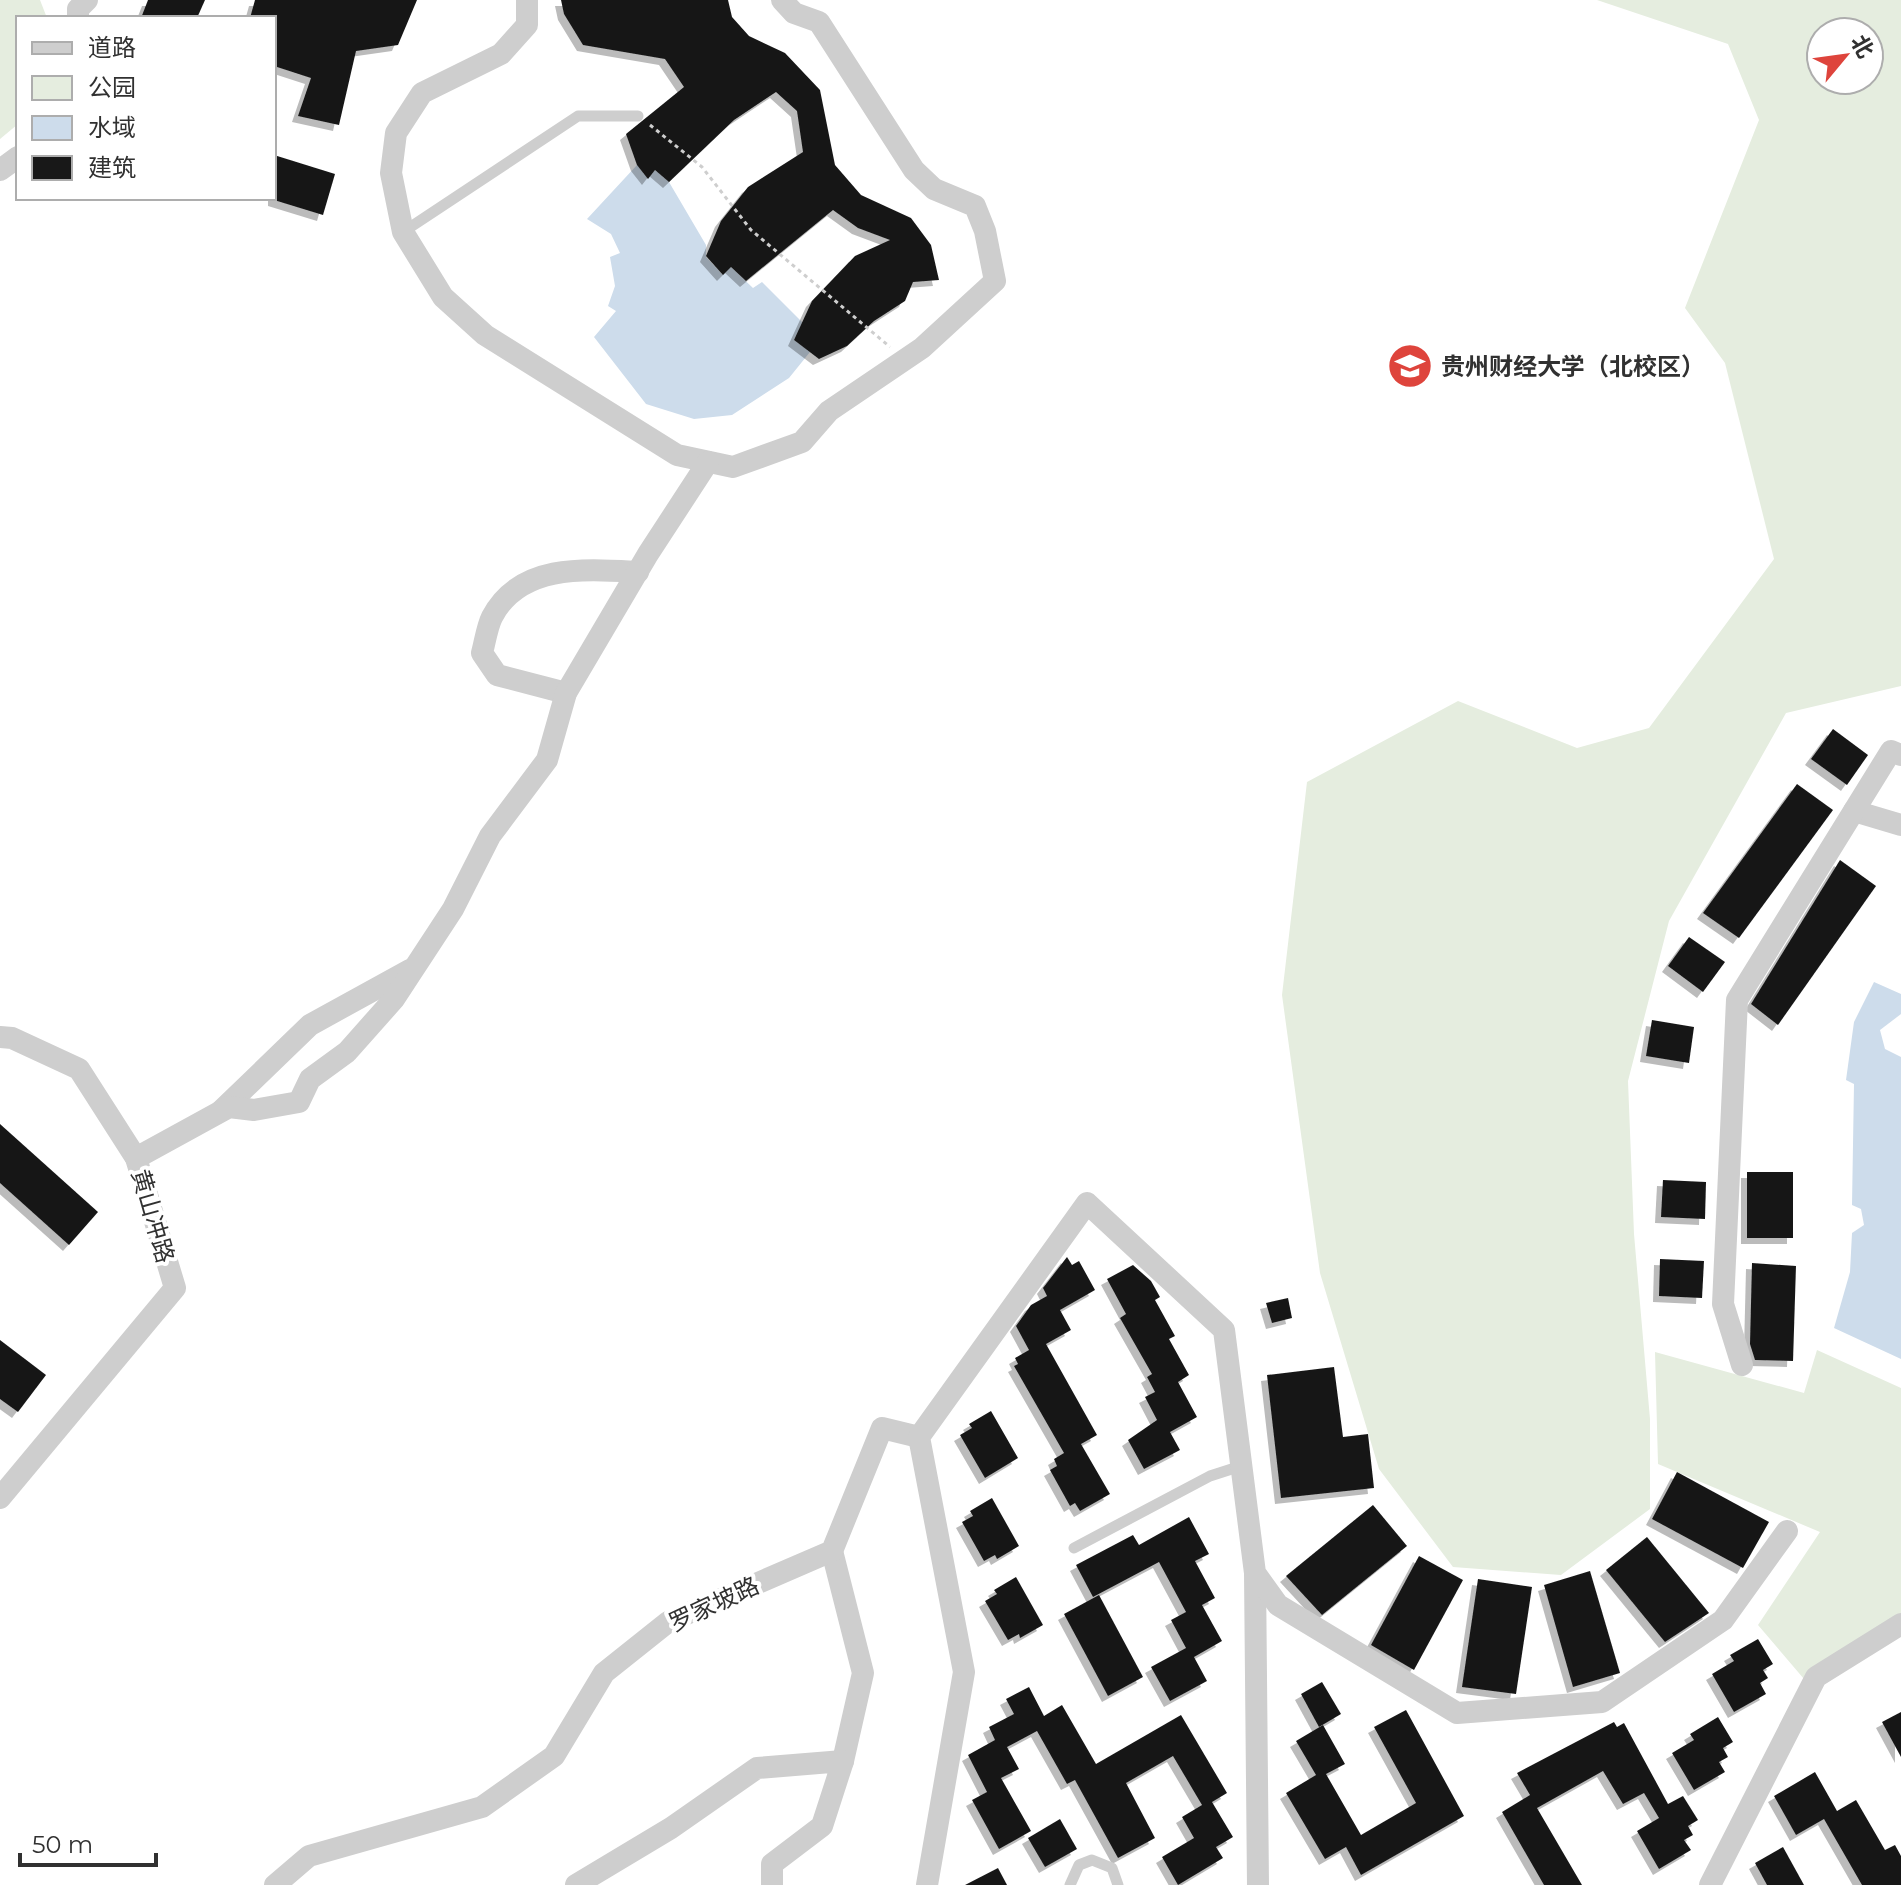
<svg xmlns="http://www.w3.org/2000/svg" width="1901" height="1885" font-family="Montserrat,'Noto Sans SC',sans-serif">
<defs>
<filter id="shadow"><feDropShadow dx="-6" dy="6" stdDeviation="0" flood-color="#0004"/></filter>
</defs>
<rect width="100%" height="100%" fill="#fff"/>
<!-- green -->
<g fill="#e5eddf" fill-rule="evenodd">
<polygon points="0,0 40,0 47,18 18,18 18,124 0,139"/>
<path d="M1597 0H1901V686L1786 713 1669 921 1628 1081 1634 1234 1650 1419V1509L1561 1575 1453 1567 1379 1469 1320 1273 1282 995 1307 782 1458 701 1577 748 1649 728 1774 559 1725 363 1685 308 1759 120 1728 44ZM1869 32V80H1821V32Z"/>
<polygon points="1817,1350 1901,1388 1901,1619 1804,1679 1758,1625 1820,1532 1658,1464 1655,1352 1804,1393"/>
</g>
<!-- water -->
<g fill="#cddceb">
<polygon points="637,165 648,178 655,170 669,182 706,245 706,257 722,274 731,267 753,288 762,282 803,323 794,340 810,352 789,378 732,415 694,419 646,404 594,337 616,311 608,306 615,286 610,257 620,253 611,234 587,219"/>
<polygon points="1874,982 1901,994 1901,1014 1880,1030 1885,1049 1901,1057 1901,1359 1834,1328 1850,1272 1852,1233 1864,1225 1861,1209 1852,1205 1854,1084 1846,1080 1854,1022"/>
</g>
<!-- building -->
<g fill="#181818" filter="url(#shadow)">
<polygon points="148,0 205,0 197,18 141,18"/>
<polygon points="255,0 417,0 398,45 356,51 339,125 298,116 311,78 274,66 274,18 250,18"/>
<polygon points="561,0 728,0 732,17 749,36 785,53 820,90 835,165 861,195 911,218 931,245 939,280 913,282 905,301 874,321 847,346 819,359 794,340 812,301 855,256 890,240 858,228 833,210 746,281 731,267 723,275 706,256 721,221 748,187 803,152 797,111 776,92 734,120 669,182 655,170 648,179 637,165 626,134 684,87 665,59 583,45 564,14"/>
<polygon points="274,155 335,174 323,215 274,200"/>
<polygon points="1833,729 1868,755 1847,785 1811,759"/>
<polygon points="1797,784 1833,810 1739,938 1703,913"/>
<polygon points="1840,860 1876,886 1778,1025 1751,1004"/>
<polygon points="1689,937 1725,962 1703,992 1668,966"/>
<polygon points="1652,1020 1694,1027 1689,1063 1646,1056"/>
<polygon points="0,1124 98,1212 69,1245 0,1183"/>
<rect x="1747" y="1172" width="46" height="66"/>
<polygon points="1663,1180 1706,1182 1705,1219 1661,1217"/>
<polygon points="1067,1257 1072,1265 1079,1261 1095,1290 1060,1310 1071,1330 1046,1344 1097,1435 1081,1444 1110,1494 1080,1511 1075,1503 1070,1506 1050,1470 1057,1466 1054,1459 1064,1453 1014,1366 1018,1364 1015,1358 1029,1350 1016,1326 1031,1305 1047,1296 1043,1288"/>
<polygon points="1660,1259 1704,1261 1702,1298 1659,1296"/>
<polygon points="1752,1263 1796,1266 1793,1361 1755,1360 1750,1344"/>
<polygon points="1133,1265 1151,1281 1160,1297 1155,1300 1175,1336 1169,1339 1189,1375 1178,1382 1197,1417 1170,1432 1180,1450 1144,1469 1128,1440 1157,1420 1145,1397 1155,1392 1147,1377 1152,1374 1120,1318 1126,1314 1107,1279"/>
<polygon points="1288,1298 1292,1318 1272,1323 1266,1303"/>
<polygon points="0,1340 46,1375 18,1412 0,1399"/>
<polygon points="1334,1367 1343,1437 1368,1434 1374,1488 1281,1498 1267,1375"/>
<polygon points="991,1411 1018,1458 985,1478 960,1435 972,1428 969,1424"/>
<polygon points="1677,1472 1769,1522 1743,1568 1652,1519"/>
<polygon points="992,1498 1019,1546 997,1559 995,1555 984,1561 962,1522 973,1516 970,1511"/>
<polygon points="1373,1505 1407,1546 1322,1615 1286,1576"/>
<polygon points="1189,1517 1209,1554 1195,1561 1215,1598 1202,1605 1222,1641 1194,1657 1207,1681 1170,1701 1151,1667 1186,1648 1171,1620 1186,1612 1159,1562 1093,1597 1076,1565 1133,1535 1139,1545"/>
<polygon points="1647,1537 1709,1613 1665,1642 1606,1570"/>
<polygon points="1419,1556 1463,1580 1414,1670 1371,1645"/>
<polygon points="1590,1571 1620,1673 1573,1687 1544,1585"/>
<polygon points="1016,1577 1043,1625 1020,1638 1019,1634 1008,1640 985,1601 997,1594 994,1590"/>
<polygon points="1478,1579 1532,1587 1516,1694 1462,1687"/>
<polygon points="1099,1595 1143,1677 1108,1696 1064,1614"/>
<polygon points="1758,1639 1773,1664 1763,1670 1768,1678 1760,1683 1766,1694 1734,1712 1712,1674 1734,1661 1730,1655"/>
<polygon points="1322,1682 1341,1714 1319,1727 1301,1694"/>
<polygon points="1029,1687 1044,1716 1062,1705 1096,1764 1181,1715 1227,1793 1212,1802 1233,1837 1216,1847 1223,1858 1178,1885 1162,1857 1194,1838 1182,1817 1202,1805 1173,1756 1126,1783 1155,1838 1118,1858 1075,1780 1067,1784 1037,1731 1007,1747 1019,1769 1001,1778 1031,1831 999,1849 972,1800 987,1792 968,1755 995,1740 989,1727 1014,1714 1006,1699"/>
<polygon points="1406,1710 1464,1816 1361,1875 1346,1847 1325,1859 1286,1793 1316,1775 1296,1741 1323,1725 1345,1764 1326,1774 1361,1835 1416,1803 1374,1727"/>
<polygon points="1901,1712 1901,1757 1882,1722"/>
<polygon points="1718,1717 1733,1742 1723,1748 1728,1757 1719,1762 1725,1772 1694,1790 1672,1753 1694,1740 1690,1734"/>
<polygon points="1614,1722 1617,1727 1624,1723 1668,1804 1683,1796 1698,1820 1688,1826 1693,1835 1684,1840 1691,1850 1659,1869 1637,1831 1659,1818 1644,1793 1623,1804 1603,1771 1537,1808 1582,1885 1544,1885 1502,1812 1530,1795 1517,1773"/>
<polygon points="1815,1772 1837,1811 1856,1800 1885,1850 1895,1845 1901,1856 1901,1885 1862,1885 1824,1819 1796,1835 1774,1796"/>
<polygon points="1060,1819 1077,1849 1045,1867 1028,1838"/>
<polygon points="1783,1847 1804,1885 1767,1885 1755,1863"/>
<polygon points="998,1868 1007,1885 965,1885"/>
</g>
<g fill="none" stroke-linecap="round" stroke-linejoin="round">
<!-- path -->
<polyline stroke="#cecece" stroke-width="3" stroke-dasharray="4 4" stroke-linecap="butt" points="650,125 702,167 751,230 890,347"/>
<!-- lane -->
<g stroke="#cecece" stroke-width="11">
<polyline points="403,232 578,116 638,116"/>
<polyline points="1074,1548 1210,1476 1241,1466"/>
<polyline points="1070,1885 1079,1865 1092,1860 1112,1868 1118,1885"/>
</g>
<!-- street -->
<g stroke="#cecece" stroke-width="22">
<polyline points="527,0 527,25 501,54 422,93 396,133 391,173 403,232 443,297 485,335 677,455 733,467 802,442 829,411 922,348 995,281 985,231 975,206 934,189 914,170 819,22 794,13 782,0"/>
<polyline points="78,18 78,9 87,0"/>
<polyline points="0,170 18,157"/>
<path d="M566 693 497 675 482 653C485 642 487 627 492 617 520 563 587 569 638 572"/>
<polyline points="1854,811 1901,825"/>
<polyline points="0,1037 12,1038 79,1069 136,1158 175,1288 0,1498"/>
<polyline points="221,1111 310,1025 410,970"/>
<polyline points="136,1158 229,1107 254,1110 299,1102 310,1079 347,1052 394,999 453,909 490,836 547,760 566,693 648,554 708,462"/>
<polyline points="1742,1365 1723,1304 1737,1000 1891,751 1901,755"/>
<polyline points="832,1551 863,1673 843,1761"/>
<polyline points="1255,1573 1258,1885"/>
<polyline points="275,1885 309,1856 482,1807 554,1756 604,1673 668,1622 832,1551 882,1428 919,1437"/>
<polyline points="576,1885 671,1828 757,1768 843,1761 822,1826 772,1864 772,1885"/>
<polyline points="927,1885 964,1672 919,1437 1087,1203 1224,1330 1255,1573 1278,1605 1457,1713 1602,1702 1723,1620 1787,1531"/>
<polyline points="1710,1885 1816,1677 1901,1624"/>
</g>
</g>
<!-- icons -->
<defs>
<g id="university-disc" transform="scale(2.3)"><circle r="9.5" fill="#de443c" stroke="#fff"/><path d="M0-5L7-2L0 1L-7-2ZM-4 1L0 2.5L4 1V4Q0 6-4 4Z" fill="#fff"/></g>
</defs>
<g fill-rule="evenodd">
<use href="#university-disc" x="1410" y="366"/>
</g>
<g text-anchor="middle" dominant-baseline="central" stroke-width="8" stroke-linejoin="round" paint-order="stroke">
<!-- poi labels -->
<g font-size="24" font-weight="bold" fill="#313131" stroke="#fff" text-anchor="start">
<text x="1441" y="366">贵州财经大学（北校区）</text>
</g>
<!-- street labels -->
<g font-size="24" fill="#313131" stroke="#fff">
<text transform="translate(153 1216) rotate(74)">黄山冲路</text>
<text transform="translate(714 1604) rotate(-25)">罗家坡路</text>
</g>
</g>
<!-- legend -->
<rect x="16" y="16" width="260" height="184" fill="#ffffff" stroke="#adadad" stroke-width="2"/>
<rect x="32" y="42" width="40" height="12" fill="#cecece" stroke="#adadad" stroke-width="2"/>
<text x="88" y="56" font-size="24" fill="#313131">道路</text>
<rect x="32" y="76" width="40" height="24" fill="#e5eddf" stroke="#adadad" stroke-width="2"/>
<text x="88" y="96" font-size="24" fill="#313131">公园</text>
<rect x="32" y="116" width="40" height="24" fill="#cddceb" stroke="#adadad" stroke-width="2"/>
<text x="88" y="136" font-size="24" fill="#313131">水域</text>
<rect x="32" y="156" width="40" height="24" fill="#181818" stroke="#adadad" stroke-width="2"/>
<text x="88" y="176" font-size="24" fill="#313131">建筑</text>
<!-- north arrow -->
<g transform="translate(1845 56) rotate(61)"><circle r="38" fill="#ffffff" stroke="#adadad" stroke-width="2"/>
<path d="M0-6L14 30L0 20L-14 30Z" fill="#de443c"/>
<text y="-12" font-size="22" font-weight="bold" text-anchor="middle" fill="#313131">北</text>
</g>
<!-- scale -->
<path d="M20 1853v12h136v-12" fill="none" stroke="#313131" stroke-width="4"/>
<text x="32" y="1853" font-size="24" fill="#313131" stroke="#ffffff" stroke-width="6" paint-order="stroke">50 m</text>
</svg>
